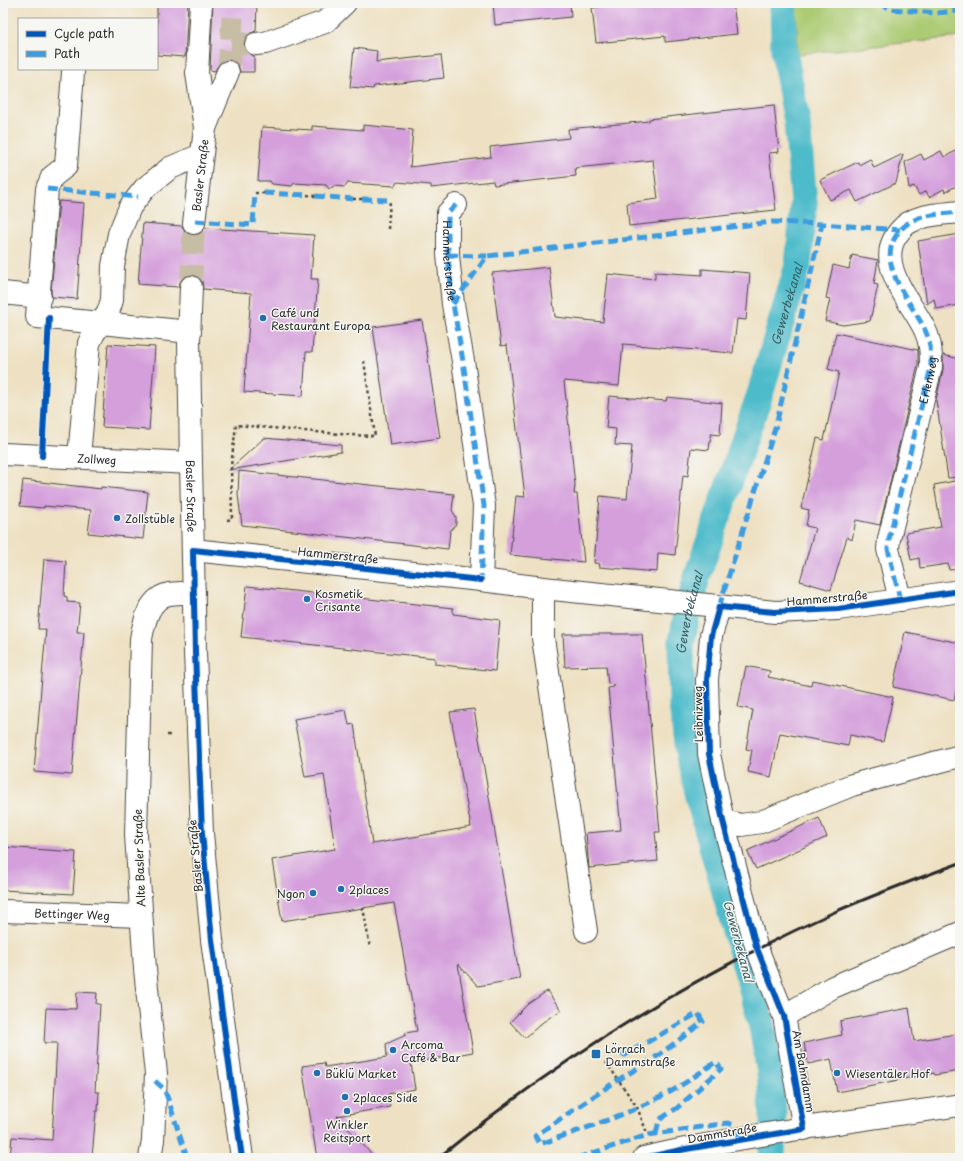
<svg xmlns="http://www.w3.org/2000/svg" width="963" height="1161" font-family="'Playpen Sans',sans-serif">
<rect width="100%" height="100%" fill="#f6f6f2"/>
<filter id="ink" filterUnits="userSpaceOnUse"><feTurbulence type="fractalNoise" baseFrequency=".025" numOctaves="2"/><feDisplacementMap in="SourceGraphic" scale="8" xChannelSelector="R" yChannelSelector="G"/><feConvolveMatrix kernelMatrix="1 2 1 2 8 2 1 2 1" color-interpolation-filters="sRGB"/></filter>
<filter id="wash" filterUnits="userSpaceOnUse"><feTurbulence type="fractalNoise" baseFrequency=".012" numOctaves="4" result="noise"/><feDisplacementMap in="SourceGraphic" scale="16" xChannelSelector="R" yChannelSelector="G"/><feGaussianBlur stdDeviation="0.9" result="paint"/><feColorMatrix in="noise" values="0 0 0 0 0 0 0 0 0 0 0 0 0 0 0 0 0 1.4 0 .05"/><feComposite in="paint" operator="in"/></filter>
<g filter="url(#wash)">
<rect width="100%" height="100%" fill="#eee1c3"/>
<!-- green -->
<polygon fill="#abca72" stroke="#6b7a4e" points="796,3 960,3 960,37 798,54"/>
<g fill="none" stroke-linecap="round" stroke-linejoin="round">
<!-- canal -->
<path stroke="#4ebbca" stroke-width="27" id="s1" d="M772 1158 773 1113 770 1073 761 1021 697 792 688 751 682 705 681 647 687 614 697 577 761 391 798 265 804 203 797 122 784 51 783 3"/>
</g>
<g id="blocks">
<!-- building -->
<g fill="#d49fdb">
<polygon points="157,3 188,3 185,57 157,55"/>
<polygon points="213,3 257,3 256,31 248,34 245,39 244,45 246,52 251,55 254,56 254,72 240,72 238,64 233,61 227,60 220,62 215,71 210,70"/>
<polygon points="493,3 570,3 571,17 495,25"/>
<polygon points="606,3 733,3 737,34 665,42 665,36 596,43 592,8 606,6"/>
<polygon points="354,48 377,51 376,62 441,55 444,78 374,86 373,89 350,87"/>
<polygon points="774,105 779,152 769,153 776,210 629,226 627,203 658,199 653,160 575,168 576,176 494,185 493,181 431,188 431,185 397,182 395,186 348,183 345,187 334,186 329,189 326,185 294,183 292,186 272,184 270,181 258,181 262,127 312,130 312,126 363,130 363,125 413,130 410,167 491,157 490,147 569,138 568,129 649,121 649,119"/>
<polygon points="960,149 960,184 945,192 944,189 929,197 926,191 919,195 914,186 909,188 905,162 921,154 924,160 941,151 944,157"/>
<polygon points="903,154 896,183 857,202 851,190 830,200 820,180 858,162 859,165 870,159 874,168"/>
<polygon points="59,201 84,203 77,299 52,297 51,292"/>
<polygon points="143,223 182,226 186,233 193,235 199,234 205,228 314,235 311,279 318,279 312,352 306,352 303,396 244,392 251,293 203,289 202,281 197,276 192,275 186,276 181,280 178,287 138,284"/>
<polygon points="960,234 960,305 936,309 934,299 927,304 918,241"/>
<polygon points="852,255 878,260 874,284 878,285 870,321 843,325 825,321 830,299 826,298 833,265 849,269"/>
<polygon points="549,267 555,317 603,322 608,274 655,279 655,272 702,275 702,269 750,273 746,320 737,319 733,353 623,344 619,386 564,381 575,485 574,494 577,494 584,562 510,555 516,496 525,497 507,345 501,346 492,273"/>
<polygon points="422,320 440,438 390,445 373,327"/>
<polygon points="836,333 918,350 918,365 880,525 856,520 852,540 847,537 831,590 800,581 815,528 806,526 809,510 801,508 817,438 824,440 839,372 828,369"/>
<polygon points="108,344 155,347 149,430 102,427"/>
<polygon points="943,355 960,359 960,477 948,478 936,400 943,370"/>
<polygon points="609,396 666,401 667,397 722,403 720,435 711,434 709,450 691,448 688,476 683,475 675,555 658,553 657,572 599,567 600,564 594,563 600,496 627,499 632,446 615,445 616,429 606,428"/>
<polygon points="264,438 341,445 341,452 229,470"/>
<polygon points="239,471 454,494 452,510 456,517 456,524 450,531 448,549 242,525 238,495"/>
<polygon points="23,480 101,489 101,487 148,492 143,539 88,533 91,510 44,506 44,508 20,506"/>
<polygon points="960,480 960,569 949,570 948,564 920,568 919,558 911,560 906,533 941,527 934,485"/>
<polygon points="44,559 66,561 64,596 67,597 67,602 80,603 77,632 84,632 72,775 34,772 46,629 38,629"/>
<polygon points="247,586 453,608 453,614 500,620 495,671 435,664 435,658 241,637"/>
<polygon points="905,632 960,643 960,670 954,700 893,687"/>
<polygon points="563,634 642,634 660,832 655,832 658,861 589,868 586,833 621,830 608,688 614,687 614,685 608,684 606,666 565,667"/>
<polygon points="746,666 770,671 768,677 811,686 812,680 893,697 883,742 850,735 848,746 780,733 771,777 748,772 752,750 746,749 753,710 738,707"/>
<polygon points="474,709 520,979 478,986 458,964 473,1052 411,1063 415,1089 388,1094 390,1107 337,1116 375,1158 317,1158 302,1066 324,1063 325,1067 387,1057 386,1044 406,1035 405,1033 417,1031 394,903 282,921 272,860 335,849 324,774 305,777 294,719 346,710 349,725 354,724 372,844 471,827 450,712"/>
<polygon points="819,818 827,837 756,869 747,851"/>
<polygon points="3,847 76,852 73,894 3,890"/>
<polygon points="547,991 561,1010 543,1022 525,1038 510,1022 528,1004"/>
<polygon points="77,992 97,993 96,1004 100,1004 95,1092 99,1092 98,1111 96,1111 92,1158 10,1158 12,1137 52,1140 57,1043 44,1043 46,1008 76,1009"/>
<polygon points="909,1008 914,1041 956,1034 960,1055 960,1071 935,1075 934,1073 837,1092 831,1059 808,1064 804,1043 842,1035 840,1021"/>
</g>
</g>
</g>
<g filter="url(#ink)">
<use href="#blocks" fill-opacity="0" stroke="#484642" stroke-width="1"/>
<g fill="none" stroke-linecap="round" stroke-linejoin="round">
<!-- minor-tunnel -->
<polyline stroke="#c7bda5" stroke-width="22" stroke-dasharray="22 11" stroke-linecap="butt" points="231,43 256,44"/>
<!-- major-tunnel -->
<g stroke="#c7bda5" stroke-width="22" stroke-dasharray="22 11" stroke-linecap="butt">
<polyline points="228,72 231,43 233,3"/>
<polyline points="191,287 194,223"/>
</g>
<!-- minor casing -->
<g stroke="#484642" stroke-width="24">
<g id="minor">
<polyline points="256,44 265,43 325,22 345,3"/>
<polyline points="73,72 66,166 52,177 47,189 37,317 101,323 190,332"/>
<polyline points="456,205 448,213 448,255 453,304 463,361 484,506 481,580"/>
<polyline points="3,293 40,297"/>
<path id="s2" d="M3 454 191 463"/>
<polyline points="79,457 89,343 94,333 108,313 112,300 113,266 119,234 130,207 145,188 170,168 201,155"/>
<polyline points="193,550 481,580 543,588 775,612 838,609 960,591"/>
<polyline points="543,588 543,638 586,931"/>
<path d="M900 600 888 549 889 539 931 367C931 355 931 342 925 330 913 304 876 266 896 236 900 230 905 224 912 221 926 214 944 214 960 212"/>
<polyline points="719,607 711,636 707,680 709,754 723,821 756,946 784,1016 804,1129"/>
<polyline points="723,821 741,825 761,822 852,785 960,756"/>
<path id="s3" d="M3 911 141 916"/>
<polyline points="784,1016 833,987 960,933"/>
<path d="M150 1158 153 1140 156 1074 145 969 136 835 141 639C144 622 149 598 169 594 177 593 186 593 194 592"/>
</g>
</g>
<!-- major casing -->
<g stroke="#484642" stroke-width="24">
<g id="major">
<polyline points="201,3 197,73 205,128"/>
<path id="s4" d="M194 223 205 128 228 72"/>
<path id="s5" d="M191 287 189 340 191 463 195 652 202 833 212 940 242 1158"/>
<path d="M644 1158C748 1134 855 1121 960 1105"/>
</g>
</g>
<!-- path -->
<g stroke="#484642" stroke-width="2.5" stroke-dasharray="3 3" stroke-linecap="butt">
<polyline points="255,193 264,193"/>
<polyline points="307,195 315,196"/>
<polyline points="353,199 362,199"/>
<polyline points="388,229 390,200"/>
<polyline points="227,520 232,519 231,466 236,425 351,435 375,436 364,361"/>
<polyline points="167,735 173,735"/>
<polyline points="363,907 370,948"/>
<polyline points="606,1062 637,1107 647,1133"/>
</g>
<!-- minor -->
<use href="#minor" stroke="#fff" stroke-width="22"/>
<!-- major -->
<use href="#major" stroke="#fff" stroke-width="22"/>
<!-- rail -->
<path stroke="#2b2b2b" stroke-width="3" d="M438 1158C557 1060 690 978 830 914 873 895 916 879 960 863"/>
<!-- quiet -->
<g stroke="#3d9ce1" stroke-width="5" stroke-dasharray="10 5" stroke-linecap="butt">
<polyline points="879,3 891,9 935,13 960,11"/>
<polyline points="47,189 138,197"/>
<polyline points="264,193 307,195"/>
<polyline points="315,196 353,199"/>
<polyline points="362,199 390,200"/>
<path id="s6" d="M456 205 448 213V255L453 304 463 361 484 506 481 580"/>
<polyline points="195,221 253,225 255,193"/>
<polyline points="448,255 487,256"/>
<polyline points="453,304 487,256 772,222 822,224 900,230"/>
<path id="s7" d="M900 600 888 549 889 539 931 367C931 355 931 342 925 330 913 304 876 266 896 236 900 230 905 224 912 221 926 214 944 214 960 212"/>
<polyline points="719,607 776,425 822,224"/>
<path d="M621 1052 625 1055 698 1013 703 1022 656 1057 618 1080 535 1136 540 1144C583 1129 627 1115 668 1093 685 1084 700 1072 716 1062L721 1069 677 1108 659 1120 656 1134"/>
<polyline points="155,1081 164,1089 168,1099 187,1158"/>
<polyline points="598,1150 601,1158"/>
<polyline points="577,1158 648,1135 728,1123 734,1125 740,1139"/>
</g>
<!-- cycleway casing -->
<g stroke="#f6f6f2" stroke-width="8">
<g id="cycleway">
<polyline points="42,456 49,318"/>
<polyline points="242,1158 212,940 202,833 195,652 193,550 481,580"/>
<polyline points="644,1158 686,1149 804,1129 784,1016 756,946 723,821 709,754 707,680 711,636 719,607 775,612 838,609 960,591"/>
</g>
</g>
<!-- cycleway -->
<use href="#cycleway" stroke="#0057b8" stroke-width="6"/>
</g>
</g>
<!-- markers -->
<g fill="#1f6fb2" stroke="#f6f6f2" stroke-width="1.5">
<circle cx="263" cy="318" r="4"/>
<circle cx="117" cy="518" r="4"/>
<circle cx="307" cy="599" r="4"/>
<circle cx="341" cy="889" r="4"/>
<circle cx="313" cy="893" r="4"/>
<circle cx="393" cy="1050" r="4"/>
<rect x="591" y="1049" width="10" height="10" rx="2"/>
<circle cx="317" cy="1073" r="4"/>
<circle cx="837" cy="1073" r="4"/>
<circle cx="345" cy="1097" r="4"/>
<circle cx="347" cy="1111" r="4"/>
</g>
<g text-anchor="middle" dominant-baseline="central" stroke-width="3" stroke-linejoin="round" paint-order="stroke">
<!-- street labels -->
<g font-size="11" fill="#2b2b2b" stroke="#f6f6f2">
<text stroke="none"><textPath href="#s4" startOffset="48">Basler Straße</textPath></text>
<text stroke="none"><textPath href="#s6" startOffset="59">Hammerstraße</textPath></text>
<text stroke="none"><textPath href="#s7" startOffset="226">Erlenweg</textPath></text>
<text stroke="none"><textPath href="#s2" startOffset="94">Zollweg</textPath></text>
<text stroke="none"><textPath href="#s5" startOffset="209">Basler Straße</textPath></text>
<text transform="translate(338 555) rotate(6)">Hammerstraße</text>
<text transform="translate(827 598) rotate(-5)">Hammerstraße</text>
<text transform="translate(698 714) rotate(-91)">Leibnizweg</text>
<text transform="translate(195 856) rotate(-95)">Basler Straße</text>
<text transform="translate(139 858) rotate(-92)">Alte Basler Straße</text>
<text stroke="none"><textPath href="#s3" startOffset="69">Bettinger Weg</textPath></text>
<text transform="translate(804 1071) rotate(80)">Am Bahndamm</text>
<text transform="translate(722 1133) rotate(-10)">Dammstraße</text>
</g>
<!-- poi labels -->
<g font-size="11" fill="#2b2b2b" stroke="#f6f6f2" text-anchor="start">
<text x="271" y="312">Café und<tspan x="271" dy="13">Restaurant Europa</tspan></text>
<text x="125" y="518">Zollstüble</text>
<text x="315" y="593">Kosmetik<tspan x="315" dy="13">Crisante</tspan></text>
<text x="349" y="889">2places</text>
<text x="305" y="893" text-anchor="end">Ngon</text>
<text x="401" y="1044">Arcoma<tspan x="401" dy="13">Café &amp; Bar</tspan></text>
<text x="605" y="1048">Lörrach<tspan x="605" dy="13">Dammstraße</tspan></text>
<text x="325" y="1073">Büklü Market</text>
<text x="845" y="1073">Wiesentäler Hof</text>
<text x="353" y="1097">2places Side</text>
<text x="347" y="1124" text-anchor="middle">Winkler<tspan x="347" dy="13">Reitsport</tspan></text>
</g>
<!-- water labels -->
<g font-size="12" font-style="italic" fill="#375d63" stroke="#f6f6f2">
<text stroke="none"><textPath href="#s1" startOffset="881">Gewerbekanal</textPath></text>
<text stroke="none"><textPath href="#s1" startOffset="557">Gewerbekanal</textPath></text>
<text transform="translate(739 941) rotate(75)">Gewerbekanal</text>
</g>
</g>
<!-- margin -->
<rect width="963" height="1161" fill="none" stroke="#f6f6f2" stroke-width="16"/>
<!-- legend -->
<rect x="18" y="18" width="140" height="52" fill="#f6f6f2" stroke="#a5a5a2"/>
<rect x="26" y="31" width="20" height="6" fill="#0057b8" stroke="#a5a5a2"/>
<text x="54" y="38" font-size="12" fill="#2b2b2b">Cycle path</text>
<rect x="26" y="51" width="20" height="6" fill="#3d9ce1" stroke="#a5a5a2"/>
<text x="54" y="58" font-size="12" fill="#2b2b2b">Path</text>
</svg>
